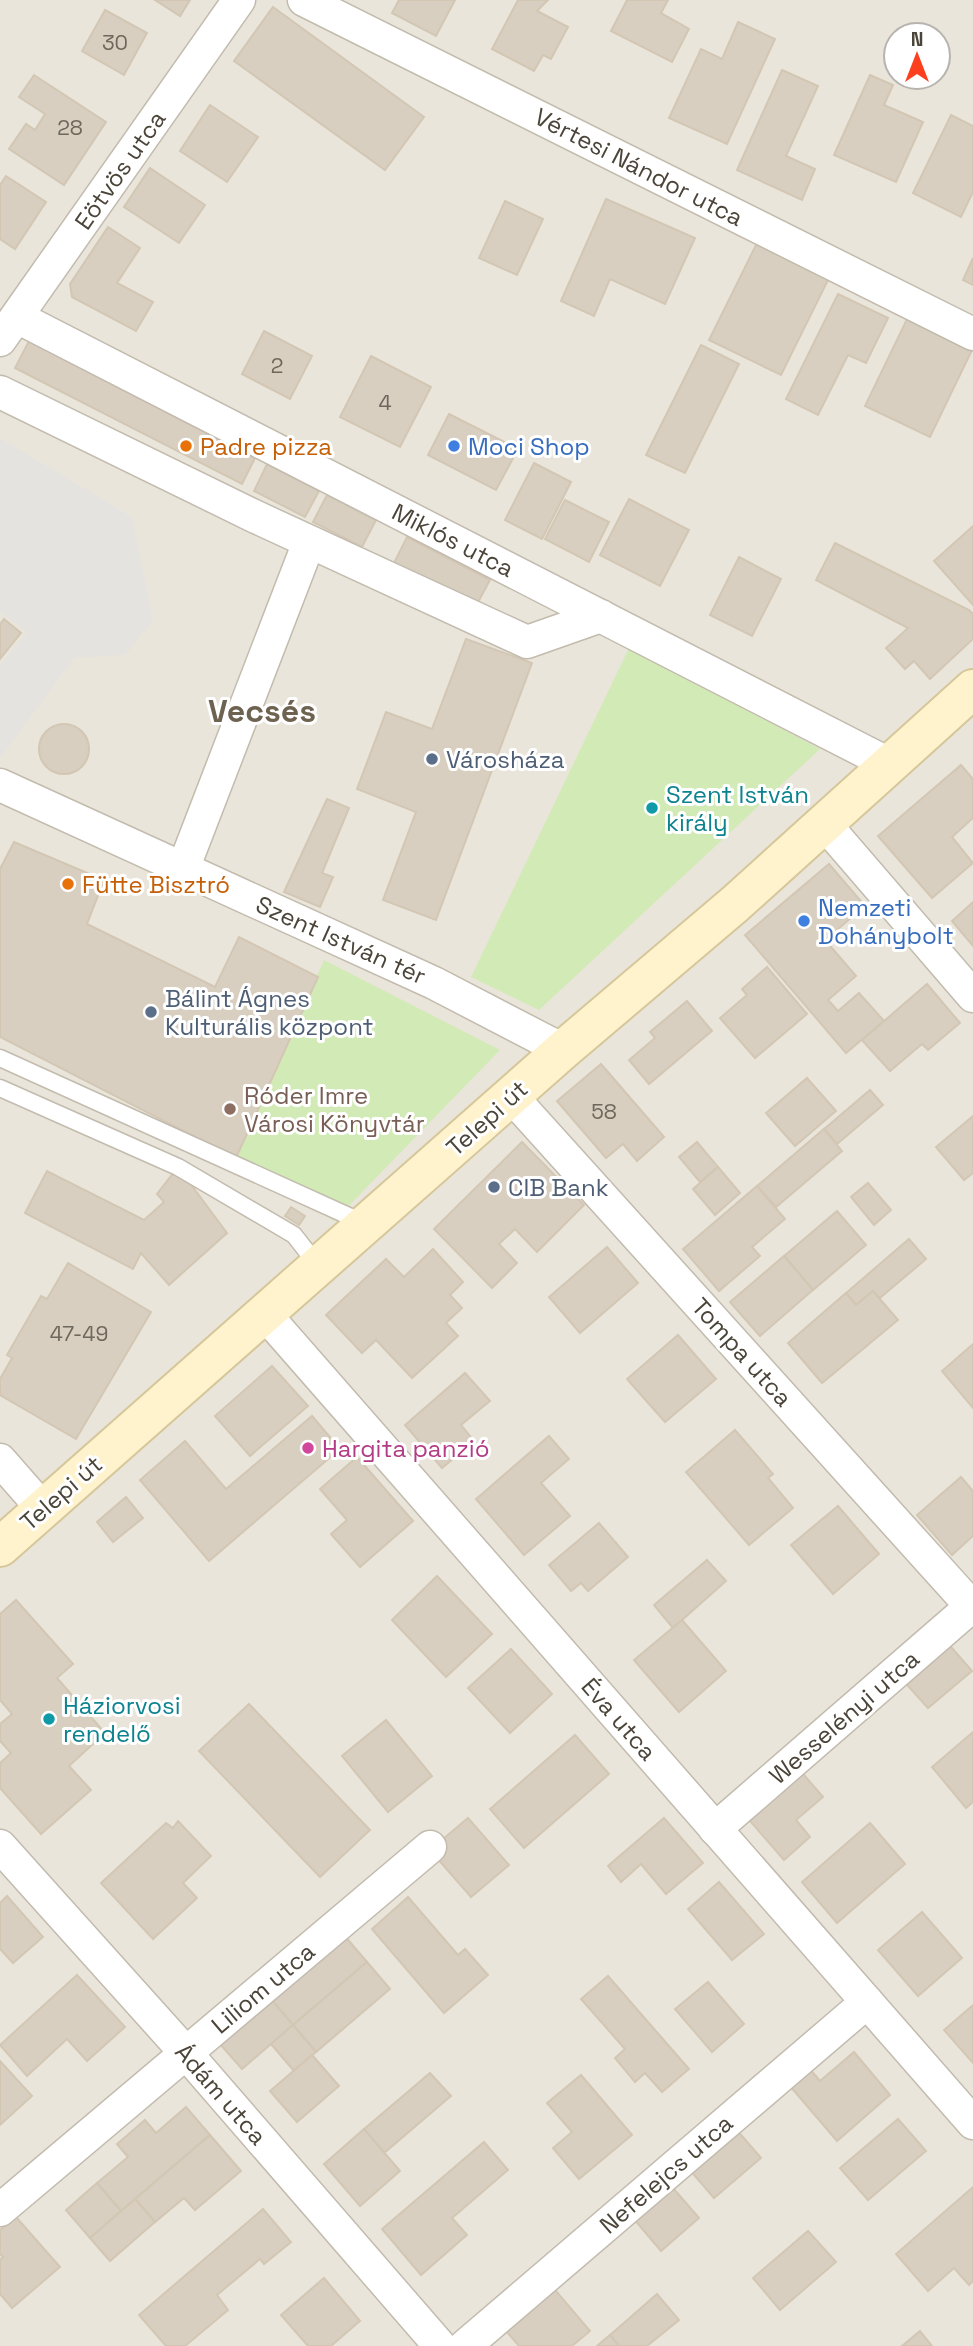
<svg xmlns="http://www.w3.org/2000/svg" width="973" height="2346" font-family="'Space Grotesk',sans-serif">
<rect width="100%" height="100%" fill="#f6f3ec"/>
<!-- residential -->
<path fill="#eae5da" fill-rule="evenodd" d="M0 0H973V2346H0ZM896 35H938V77H896Z"/>
<!-- green -->
<g fill="#d2eab5">
<polygon points="629,648 820,749 539,1010 471,977"/>
<polygon points="324,960 500,1050 334,1221 236,1158"/>
</g>
<!-- parking -->
<polygon fill="#e5e3e0" points="0,438 132,517 153,620 125,655 74,658 0,758 0,666 27,632 0,612"/>
<!-- building -->
<g fill="#d8cfc1" stroke="#d3c7b4" stroke-width="2">
<polygon points="155,0 190,0 180,16"/>
<polygon points="399,0 455,0 436,36 392,13"/>
<polygon points="518,0 548,0 537,11 568,27 551,59 543,55 534,71 492,49"/>
<polygon points="627,0 668,0 661,13 689,29 672,62 611,31"/>
<polygon points="273,7 424,117 385,170 234,61"/>
<polygon points="105,10 147,33 124,75 82,51"/>
<polygon points="738,22 775,39 727,144 669,118 701,49 722,59"/>
<polygon points="782,70 818,86 786,156 815,169 802,200 737,170"/>
<polygon points="34,75 106,122 64,185 9,149 26,124 35,130 45,114 19,97"/>
<polygon points="870,75 893,85 884,105 923,122 896,182 834,155"/>
<polygon points="210,105 258,137 227,182 180,151"/>
<polygon points="951,115 973,126 973,192 961,217 913,193"/>
<polygon points="150,168 205,205 179,243 124,207"/>
<polygon points="6,176 46,202 15,249 0,239 0,185"/>
<polygon points="606,199 695,238 665,304 610,279 594,316 561,301"/>
<polygon points="505,201 543,219 517,275 479,258"/>
<polygon points="108,227 140,248 117,283 153,302 136,331 72,297 70,284"/>
<polygon points="758,241 830,276 781,375 709,340"/>
<polygon points="973,258 973,285 963,280"/>
<polygon points="838,294 888,318 866,363 848,355 818,415 786,399"/>
<polygon points="908,317 973,348 930,437 865,406"/>
<polygon points="264,331 312,356 290,399 242,374"/>
<polygon points="29,341 255,458 242,484 15,368"/>
<polygon points="701,345 739,364 685,473 646,455"/>
<polygon points="371,356 431,387 400,447 340,417"/>
<polygon points="449,414 518,449 496,490 428,455"/>
<polygon points="534,463 571,482 542,539 505,520"/>
<polygon points="267,464 319,491 305,517 254,491"/>
<polygon points="327,495 376,520 362,547 313,522"/>
<polygon points="629,499 689,530 660,586 600,555"/>
<polygon points="565,500 609,522 589,562 545,539"/>
<polygon points="973,526 973,605 934,561"/>
<polygon points="407,537 490,580 476,606 394,563"/>
<polygon points="835,543 969,610 973,614 973,639 930,679 914,661 905,669 886,648 908,628 816,580"/>
<polygon points="739,557 781,579 752,636 710,615"/>
<polygon points="4,619 21,633 0,659 0,624"/>
<polygon points="466,639 532,663 436,920 383,900 416,812 357,789 386,712 432,729"/>
<circle cx="64" cy="749" r="25"/>
<polygon points="961,765 973,779 973,818 952,837 973,863 932,898 878,836"/>
<polygon points="327,799 349,808 322,873 333,877 320,907 284,892"/>
<polygon points="14,842 104,880 87,924 215,987 239,937 318,977 236,1158 0,1037 0,869"/>
<polygon points="829,864 865,906 825,940 856,976 828,1000 838,1011 859,993 884,1021 846,1053 745,935"/>
<polygon points="973,902 973,946 952,921"/>
<polygon points="767,967 807,1014 755,1058 720,1018 747,995 742,989"/>
<polygon points="927,984 960,1023 928,1050 922,1044 890,1071 862,1040"/>
<polygon points="687,1001 712,1031 649,1084 629,1060 655,1038 650,1032"/>
<polygon points="601,1064 664,1137 637,1161 623,1144 606,1158 557,1101"/>
<polygon points="807,1078 836,1111 795,1146 766,1113"/>
<polygon points="870,1090 883,1105 837,1144 824,1129"/>
<polygon points="973,1116 973,1173 964,1180 936,1147"/>
<polygon points="824,1129 842,1151 776,1207 757,1186"/>
<polygon points="522,1142 584,1205 537,1252 515,1229 499,1244 517,1263 492,1288 434,1229"/>
<polygon points="697,1142 718,1167 700,1182 679,1157"/>
<polygon points="178,1167 227,1233 169,1285 141,1253 133,1269 25,1213 47,1171 144,1220 164,1202 157,1194"/>
<polygon points="718,1167 740,1193 715,1215 693,1189"/>
<polygon points="868,1183 891,1210 874,1225 851,1197"/>
<polygon points="757,1186 785,1219 752,1247 760,1256 719,1291 683,1249"/>
<polygon points="291,1207 305,1216 299,1225 285,1216"/>
<polygon points="837,1211 866,1245 813,1290 784,1256"/>
<polygon points="909,1239 926,1259 880,1298 873,1291 856,1305 846,1293"/>
<polygon points="607,1247 638,1283 580,1333 549,1297"/>
<polygon points="433,1249 463,1282 450,1295 462,1308 446,1323 458,1336 412,1378 376,1340 362,1353 326,1315 386,1259 404,1277"/>
<polygon points="784,1256 813,1290 760,1336 730,1302"/>
<polygon points="68,1263 151,1312 76,1439 0,1395 0,1379 12,1358 7,1355 41,1296 47,1299"/>
<polygon points="873,1291 898,1320 822,1383 788,1343 846,1293 856,1305"/>
<polygon points="678,1335 716,1379 665,1422 627,1379"/>
<polygon points="973,1344 973,1408 942,1371"/>
<polygon points="272,1366 308,1406 250,1456 215,1416"/>
<polygon points="465,1373 490,1401 461,1425 474,1441 442,1468 405,1425"/>
<polygon points="312,1416 340,1449 209,1561 140,1480 185,1441 226,1489"/>
<polygon points="735,1430 773,1474 768,1478 793,1508 749,1545 686,1472"/>
<polygon points="549,1436 569,1459 541,1483 570,1516 524,1555 476,1499"/>
<polygon points="357,1457 413,1521 360,1567 331,1534 347,1520 320,1489"/>
<polygon points="961,1477 973,1491 973,1536 952,1555 917,1515"/>
<polygon points="126,1497 143,1518 113,1542 97,1522"/>
<polygon points="838,1506 879,1554 833,1594 791,1545"/>
<polygon points="599,1523 628,1557 588,1591 581,1583 571,1591 549,1565"/>
<polygon points="707,1560 726,1581 673,1628 654,1605"/>
<polygon points="437,1576 492,1634 446,1677 392,1620"/>
<polygon points="16,1600 73,1664 57,1678 105,1733 69,1766 91,1790 41,1834 0,1788 0,1763 11,1753 0,1741 0,1724 12,1714 0,1700 0,1614"/>
<polygon points="682,1620 726,1671 679,1712 634,1660"/>
<polygon points="944,1639 972,1671 928,1708 900,1677"/>
<polygon points="511,1649 552,1694 510,1733 468,1688"/>
<polygon points="249,1704 370,1830 320,1877 199,1751"/>
<polygon points="386,1720 432,1776 388,1812 342,1756"/>
<polygon points="973,1732 973,1802 966,1808 932,1767"/>
<polygon points="575,1735 609,1774 524,1848 490,1809"/>
<polygon points="798,1768 823,1797 796,1820 810,1837 784,1860 744,1814"/>
<polygon points="468,1818 509,1865 471,1897 430,1850"/>
<polygon points="664,1818 703,1863 666,1894 641,1864 621,1882 608,1866"/>
<polygon points="178,1821 211,1856 183,1883 197,1898 153,1939 101,1883 166,1823 173,1828"/>
<polygon points="870,1823 905,1864 837,1923 802,1882"/>
<polygon points="719,1882 764,1934 732,1960 688,1909"/>
<polygon points="7,1896 43,1937 13,1963 0,1949 0,1903"/>
<polygon points="408,1897 458,1955 465,1949 488,1975 444,2013 372,1929"/>
<polygon points="922,1912 962,1958 918,1996 878,1950"/>
<polygon points="338,1928 367,1962 293,2025 264,1991"/>
<polygon points="367,1962 390,1989 316,2052 293,2025"/>
<polygon points="77,1975 125,2027 87,2061 67,2039 27,2076 0,2045"/>
<polygon points="608,1976 689,2069 662,2092 645,2073 635,2082 615,2058 625,2049 581,1999"/>
<polygon points="708,1982 744,2024 712,2052 675,2009"/>
<polygon points="264,1991 293,2025 242,2069 212,2035"/>
<polygon points="973,2005 973,2063 944,2030"/>
<polygon points="293,2025 316,2052 294,2071 271,2044"/>
<polygon points="854,2052 890,2095 837,2141 784,2079 804,2062 820,2081"/>
<polygon points="312,2055 339,2086 297,2122 270,2091"/>
<polygon points="0,2061 32,2096 0,2125"/>
<polygon points="430,2073 451,2096 384,2153 364,2129"/>
<polygon points="581,2075 632,2135 579,2179 553,2148 572,2132 547,2103"/>
<polygon points="186,2107 210,2135 121,2211 97,2183 128,2157 117,2144 145,2120 156,2133"/>
<polygon points="898,2119 926,2151 868,2200 840,2168"/>
<polygon points="364,2129 400,2171 360,2206 324,2164"/>
<polygon points="736,2129 761,2158 714,2198 689,2169"/>
<polygon points="210,2135 241,2171 195,2210 184,2198 155,2222 135,2199"/>
<polygon points="484,2142 508,2170 452,2218 467,2235 421,2275 382,2229"/>
<polygon points="666,2180 699,2218 661,2251 628,2212"/>
<polygon points="97,2183 121,2211 90,2238 66,2210"/>
<polygon points="973,2187 973,2281 969,2285 954,2268 928,2291 896,2254"/>
<polygon points="135,2199 155,2222 110,2261 90,2238"/>
<polygon points="263,2209 291,2242 264,2264 260,2259 217,2295 228,2310 185,2346 166,2346 139,2315"/>
<polygon points="16,2217 60,2267 12,2308 0,2294 0,2260 3,2257 0,2254 0,2230"/>
<polygon points="808,2231 836,2262 780,2310 753,2278"/>
<polygon points="324,2278 360,2321 331,2346 308,2346 281,2315"/>
<polygon points="550,2284 590,2331 572,2346 519,2346 501,2325"/>
<polygon points="657,2294 679,2320 647,2346 619,2346 610,2335"/>
<polygon points="920,2331 932,2346 902,2346"/>
<polygon points="610,2335 619,2346 597,2346"/>
</g>
<g fill="none" stroke-linecap="round" stroke-linejoin="round">
<!-- lane casing -->
<g stroke="#c2bbae" stroke-width="19">
<g id="lane">
<polyline points="0,1058 364,1223"/>
<polyline points="0,1088 178,1167 294,1235 319,1267"/>
</g>
</g>
<!-- street casing -->
<g stroke="#c2bbae" stroke-width="35">
<g id="street">
<polyline points="304,0 973,334"/>
<polyline points="17,317 889,764"/>
<polyline points="0,340 239,0"/>
<polyline points="0,392 256,517 527,642 601,616"/>
<polyline points="0,785 434,983 563,1050"/>
<polyline points="823,822 973,996"/>
<polyline points="183,869 309,542"/>
<polyline points="511,1096 973,1608"/>
<polyline points="264,1313 973,2123"/>
<polyline points="0,1460 43,1509"/>
<polyline points="715,1829 973,1605"/>
<polyline points="0,1846 186,2053 440,2346"/>
<polyline points="0,2210 430,1847"/>
<polyline points="465,2346 867,2002"/>
</g>
</g>
<!-- secondary casing -->
<g stroke="#d6c79b" stroke-width="42">
<polyline id="secondary" points="0,1547 563,1050 735,904 973,689"/>
</g>
<!-- lane -->
<use href="#lane" stroke="#fff" stroke-width="16"/>
<!-- street -->
<use href="#street" stroke="#fff" stroke-width="32"/>
<!-- secondary -->
<use href="#secondary" stroke="#fff3cd" stroke-width="38"/>
</g>
<!-- markers -->
<g fill="#e8710a" stroke="#fff" stroke-width="2.5">
<circle cx="186" cy="446" r="7"/>
<circle cx="68" cy="884" r="7"/>
</g>
<g fill="#3f7fe0" stroke="#fff" stroke-width="2.5">
<circle cx="454" cy="446" r="7"/>
<circle cx="804" cy="921" r="7"/>
</g>
<g fill="#5c6f8a" stroke="#fff" stroke-width="2.5">
<circle cx="432" cy="759" r="7"/>
<circle cx="151" cy="1012" r="7"/>
<circle cx="494" cy="1187" r="7"/>
</g>
<g fill="#0f9aa8" stroke="#fff" stroke-width="2.5">
<circle cx="652" cy="808" r="7"/>
<circle cx="49" cy="1719" r="7"/>
</g>
<circle fill="#8d6e63" stroke="#fff" stroke-width="2.5" cx="230" cy="1109" r="7"/>
<circle fill="#d1479c" stroke="#fff" stroke-width="2.5" cx="308" cy="1448" r="7"/>
<g text-anchor="middle" dominant-baseline="central" stroke-width="6" stroke-linejoin="round" paint-order="stroke">
<!-- number labels -->
<g font-size="21" fill="#6e675b">
<text x="115" y="42">30</text>
<text x="70" y="127">28</text>
<text x="277" y="365">2</text>
<text x="385" y="402">4</text>
<text x="604" y="1111">58</text>
<text x="79" y="1333">47-49</text>
</g>
<!-- street labels -->
<g font-size="24" fill="#4b4439" stroke="#fff">
<text transform="translate(639 167) rotate(27)">Vértesi Nándor utca</text>
<text transform="translate(120 170) rotate(-55)">Eötvös utca</text>
<text transform="translate(453 540) rotate(27)">Miklós utca</text>
<text transform="translate(341 940) rotate(24)">Szent István tér</text>
<text transform="translate(487 1118) rotate(-42)">Telepi út</text>
<text transform="translate(742 1352) rotate(48)">Tompa utca</text>
<text transform="translate(61 1493) rotate(-41)">Telepi út</text>
<text transform="translate(844 1717) rotate(-41)">Wesselényi utca</text>
<text transform="translate(619 1719) rotate(49)">Éva utca</text>
<text transform="translate(263 1988) rotate(-40)">Liliom utca</text>
<text transform="translate(221 2094) rotate(49)">Ádám utca</text>
<text transform="translate(666 2174) rotate(-41)">Nefelejcs utca</text>
</g>
<!-- food labels -->
<g font-size="24" fill="#c56008" stroke="#fff" text-anchor="start">
<text x="200" y="446">Padre pizza</text>
<text x="82" y="884">Fütte Bisztró</text>
</g>
<!-- shop labels -->
<g font-size="24" fill="#366cbe" stroke="#fff" text-anchor="start">
<text x="468" y="446">Moci Shop</text>
<text x="818" y="907">Nemzeti<tspan x="818" dy="28">Dohánybolt</tspan></text>
</g>
<!-- service labels -->
<g font-size="24" fill="#4e5e75" stroke="#fff" text-anchor="start">
<text x="446" y="759">Városháza</text>
<text x="165" y="998">Bálint Ágnes<tspan x="165" dy="28">Kulturális központ</tspan></text>
<text x="508" y="1187">CIB Bank</text>
</g>
<!-- culture labels -->
<g font-size="24" fill="#0d838f" stroke="#fff" text-anchor="start">
<text x="666" y="794">Szent István<tspan x="666" dy="28">király</tspan></text>
<text x="63" y="1705">Háziorvosi<tspan x="63" dy="28">rendelő</tspan></text>
</g>
<!-- education labels -->
<g font-size="24" fill="#785e54" stroke="#fff" text-anchor="start">
<text x="244" y="1095">Róder Imre<tspan x="244" dy="28">Városi Könyvtár</tspan></text>
</g>
<!-- hotel labels -->
<g font-size="24" fill="#b23c85" stroke="#fff" text-anchor="start">
<text x="322" y="1448">Hargita panzió</text>
</g>
<!-- district labels -->
<g font-size="32" font-weight="bold" fill="#6e6250" stroke="#fff">
<text x="262" y="711">Vecsés</text>
</g>
</g>
<!-- north arrow -->
<g transform="translate(917 56)"><circle r="33" fill="#ffffff" stroke="#b7b4b0" stroke-width="2"/>
<path d="M0-5L12 26L0 18L-12 26Z" fill="#fc3f1d"/>
<text y="-10" font-size="19" font-weight="bold" text-anchor="middle" fill="#4b4439">N</text>
</g>
</svg>
